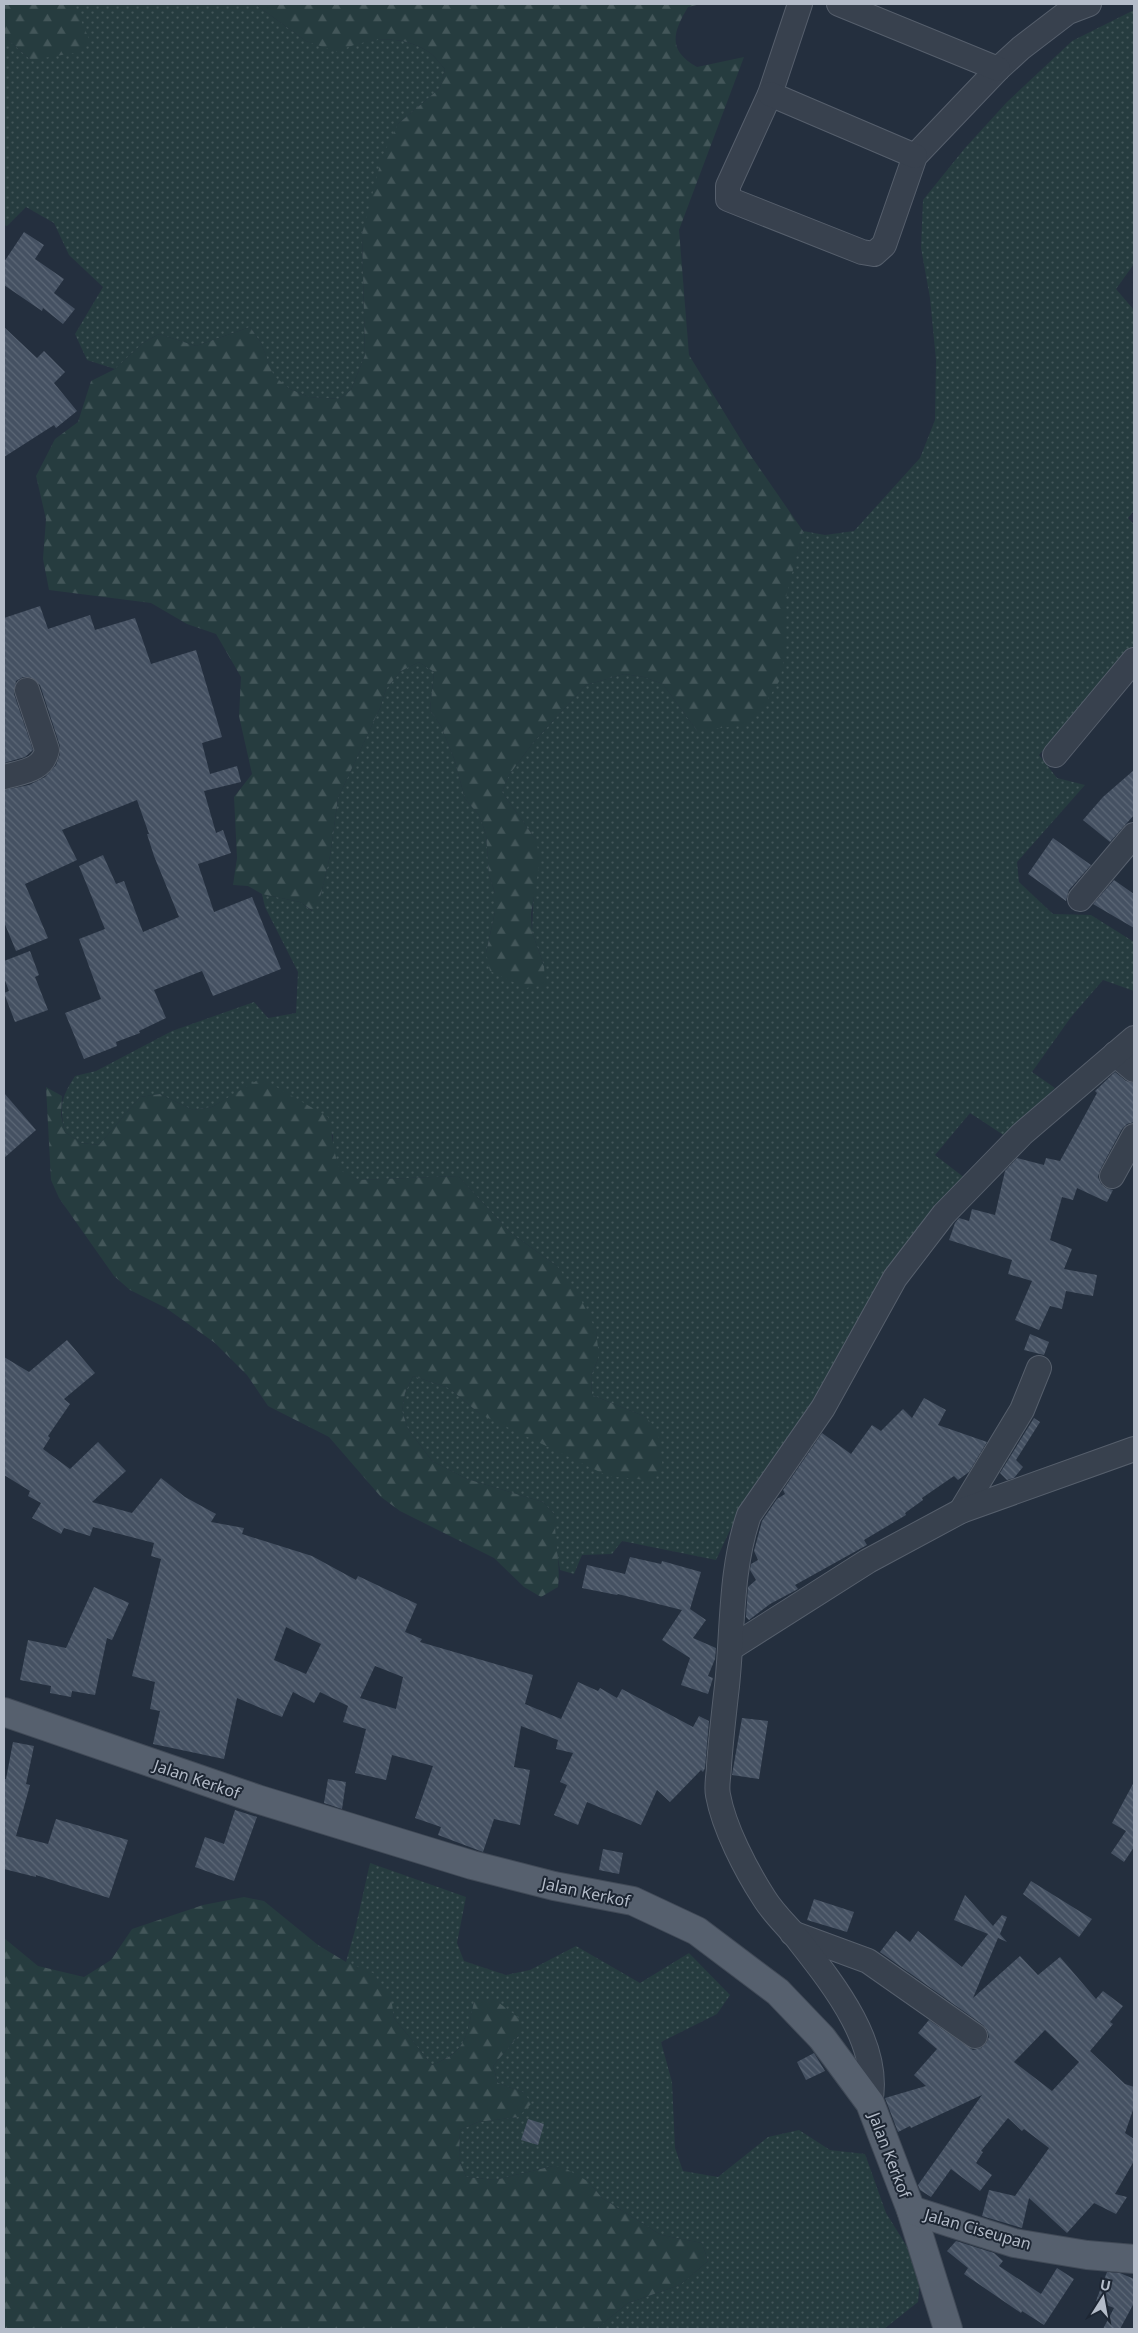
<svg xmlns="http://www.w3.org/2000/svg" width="1138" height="2333" font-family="'Noto Sans',sans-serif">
<defs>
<pattern id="grass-dots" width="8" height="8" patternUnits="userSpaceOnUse" patternTransform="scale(1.25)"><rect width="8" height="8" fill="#263c3f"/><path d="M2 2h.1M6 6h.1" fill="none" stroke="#435659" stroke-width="1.8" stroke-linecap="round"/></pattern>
<pattern id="forest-firs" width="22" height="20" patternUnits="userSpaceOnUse" patternTransform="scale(1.25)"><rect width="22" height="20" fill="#263c3f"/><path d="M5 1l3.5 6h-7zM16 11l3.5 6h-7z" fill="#435659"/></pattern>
<pattern id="building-back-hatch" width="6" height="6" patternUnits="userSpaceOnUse" patternTransform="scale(1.25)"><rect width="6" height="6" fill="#455162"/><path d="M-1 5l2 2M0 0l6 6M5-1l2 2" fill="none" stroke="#5d6877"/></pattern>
</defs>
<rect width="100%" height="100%" fill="#242f3e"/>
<!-- grass -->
<g fill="url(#grass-dots)">
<path d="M74 4H255L306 41 337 51C366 38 400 33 429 52 435 56 440 64 445 69L440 88 398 124 362 234 365 355 351 390 339 399 309 397 290 389 274 377 261 343 250 327 196 346 159 334 143 343 115 369 87 360 75 334 103 287 69 255 54 223 26 207 7 226 4 225V36L31 60Z"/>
<path d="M1134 10V264L1116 289 1134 310V511L1128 518 1134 524V645L1039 755 1057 778 1085 785 1017 862 1019 882 1053 914 1091 915 1134 942V991L1103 980 1071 1017 1032 1072 1055 1088 1005 1136 970 1113 935 1155 970 1182 774 1468 731 1528 716 1560 622 1541 612 1554 582 1555 574 1574 560 1570 554 1534 555 1515 543 1502 467 1479 432 1461 408 1429 402 1411 405 1393 413 1376 449 1388 480 1414 646 1417 592 1395 591 1376 598 1359 596 1330 557 1266 511 1233 458 1176 358 1180 340 1171 333 1154V1135L261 1079 212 1107 193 1110 160 1094 140 1097 99 1145 81 1143 65 1132C59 1106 61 1098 75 1076L96 1071 172 1031 254 1002 268 1018 296 1013 298 972 265 907 262 894 300 902 312 911 321 894 330 856 338 798 380 708 386 689 401 671 419 662 434 672 430 710 441 726 455 761 465 799 479 815 486 834 489 875 495 893V912L486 953 544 966 532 932 536 840 502 792 509 775 532 744 586 685 624 674 644 677 663 684 697 731 784 661V601L803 531 825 535 854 531 920 458 935 420 936 360 930 298 921 248 923 200 965 148 1007 102 1072 41Z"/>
<path d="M370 1863 466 1897 457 1943 464 1961 506 1975 530 1970 576 1946 640 1983 689 1953 730 1995 717 2014 661 2042 672 2082 675 2148 683 2171 718 2177 768 2137 799 2130 830 2150 865 2154 886 2213 921 2269 918 2302 884 2329H596L628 2303 680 2285 708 2261 702 2243 661 2235 602 2198 589 2182 553 2166 495 2180 466 2177 459 2159 460 2130 478 2122 518 2117 525 2093 498 2083 493 2066 519 2035 474 2002C466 2037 468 2050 432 2065L394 2018 390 1997 346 1962 355 1930Z"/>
</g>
<!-- forest -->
<g fill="url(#forest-firs)">
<polygon points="4,4 74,4 89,39 74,53 31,60 4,36"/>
<path d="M255 4H701L688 7C672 34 668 50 697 67L744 57 679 230 689 355 749 453 803 531 785 601 784 660 780 680 759 713 745 725 697 731 663 684 644 677 624 674 586 685 532 744 509 775 502 792 536 840 540 860 531 914 532 932 544 966 545 985 526 988 490 971 486 953 495 912V893L489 875 486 834 479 815 465 799 455 761 441 726 430 710 434 672 419 662 401 671 386 689 380 708 338 798 330 856 321 894 313 911 300 902 262 894 248 886 233 885 237 858 234 797 252 774 239 716 241 677 216 634 187 624 151 603 49 590 43 559 46 519 36 476 55 439 78 422 91 381 115 369 143 343 159 334 196 346 250 327 261 343 274 376 290 389 309 397 339 399 351 390 365 355 362 234 382 157 398 124 440 88 445 69C440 64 435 56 429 52 400 33 366 38 337 52L306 41Z"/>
<path d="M261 1078 328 1117C333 1135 333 1153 340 1170L358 1180 458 1176 511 1233 557 1266 579 1296 596 1330 598 1348V1359L591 1376 592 1395 646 1417 658 1431 663 1469 647 1480 608 1476 480 1414 449 1388 413 1376 405 1393 402 1411 408 1429 432 1461 467 1479 543 1502 555 1515C554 1540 561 1562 558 1587L541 1597 524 1587 494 1558 400 1511 381 1497 329 1437 268 1406 247 1375 215 1343 166 1308 130 1290 114 1276 59 1198 51 1180 46 1087 62 1096 61 1115 65 1132 81 1143 99 1145 140 1097 160 1094 193 1110 212 1107Z"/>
<path d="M244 1897 264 1901 318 1945 346 1962 373 1973 391 1997 394 2018 432 2065C468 2051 466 2036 474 2002L494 1999 519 2018V2035L493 2066 498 2083 525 2093 531 2104 518 2117 478 2122 460 2130 459 2159 466 2177 495 2180 553 2166 563 2167 589 2182 602 2198 661 2235 702 2243 708 2261 680 2285 628 2303 596 2329H4V1938L38 1966 84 1977 111 1960 132 1929 203 1905Z"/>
</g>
<!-- building -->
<g fill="url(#building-back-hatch)" fill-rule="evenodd">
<polygon points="24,232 44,245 35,259 64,279 54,293 75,309 63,324 43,308 42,311 4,285 4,262"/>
<polygon points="4,327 37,358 44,351 65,372 54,383 77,411 56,428 54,425 4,457"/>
<polygon points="40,606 48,629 90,615 95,630 135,618 151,664 196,650 222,737 202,743 210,774 237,766 241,782 204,791 216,833 223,830 231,853 198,864 214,912 252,897 281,969 213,996 202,971 154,990 166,1018 139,1031 140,1033 116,1042 117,1046 84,1059 65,1013 101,999 79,939 105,929 79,866 103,855 116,884 124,881 143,932 179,917 154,856 147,834 149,834 137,800 62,830 77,860 25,884 48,938 16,951 4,922 4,790 29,785 45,777 56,765 60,754 60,746 40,685 30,677 23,677 16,681 14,694 33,750 25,757 4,763 4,618"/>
<polygon points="1134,770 1134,815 1110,842 1083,820 1103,797"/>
<polygon points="1053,838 1091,865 1069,890 1066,901 1028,874"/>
<polygon points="1114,880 1134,894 1134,928 1093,904"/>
<polygon points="30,951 39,975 35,977 48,1010 15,1022 4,993 9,991 4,978 4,961"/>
<polygon points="1115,1072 1126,1081 1134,1083 1134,1122 1127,1124 1122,1129 1100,1170 1098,1177 1101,1184 1106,1188 1113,1190 1107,1202 1077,1188 1073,1200 1062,1197 1050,1240 1072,1249 1064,1269 1097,1275 1093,1296 1066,1291 1062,1309 1050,1306 1039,1330 1015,1320 1032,1281 1008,1274 1012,1260 949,1240 955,1223 959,1218 969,1221 972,1209 995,1215 1005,1171 1017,1158 1044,1165 1046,1158 1060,1161 1097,1093 1095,1091"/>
<polygon points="4,1093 36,1130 4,1158"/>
<polygon points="1030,1334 1049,1342 1044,1355 1024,1350"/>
<path d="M67 1340 95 1373 64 1399 70 1404 48 1436 50 1438 43 1449 70 1469 98 1442 126 1471 92 1502 132 1513 161 1478 185 1497 216 1514 211 1522 244 1528 242 1534 312 1556 356 1580 358 1576 417 1604 405 1632 422 1639 420 1642 533 1675 525 1704 561 1719 578 1682 598 1691 600 1688 617 1698 622 1689 693 1727 699 1716 709 1721 705 1768 703 1772 701 1770 670 1802 657 1790 641 1825 587 1802 578 1825 554 1815 567 1785 560 1782 573 1753 556 1749 558 1740 521 1726 514 1767 530 1770 520 1825 494 1819 483 1852 438 1835 441 1827 415 1818 433 1766 392 1755 386 1780 355 1773 366 1729 343 1722 348 1706 320 1692 314 1703 293 1692 282 1717 237 1698 224 1759 153 1744 160 1711 150 1709 155 1682 132 1676 161 1559 151 1556 154 1543 93 1527 90 1536 64 1528 61 1534 32 1518 41 1503 28 1496 30 1491 4 1475V1357L29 1372ZM286 1627 321 1644 306 1674 274 1660ZM375 1666 403 1677 396 1709 360 1698Z"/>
<polygon points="924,1398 946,1410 938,1425 987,1442 969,1472 958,1480 954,1476 922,1498 923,1500 905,1513 906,1515 864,1540 867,1545 795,1585 798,1589 770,1604 749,1620 746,1617 748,1587 756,1580 750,1570 751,1564 758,1560 754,1551 762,1521 777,1499 785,1494 783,1490 822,1433 851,1454 872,1425 881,1431 903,1409 912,1418"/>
<polygon points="1034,1418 1040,1422 1016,1460 1023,1467 1014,1478 1007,1480 1000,1473"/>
<polygon points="630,1557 661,1564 662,1561 701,1572 690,1609 706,1620 693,1638 716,1648 715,1659 708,1676 713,1678 708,1694 681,1685 690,1658 662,1640 682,1610 618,1594 617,1595 582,1588 587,1565 625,1574"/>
<polygon points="94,1587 129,1603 112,1640 107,1638 95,1695 72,1691 71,1697 50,1693 51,1686 20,1680 28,1640 66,1648"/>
<polygon points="742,1718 768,1721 759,1779 732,1775"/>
<polygon points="13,1742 34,1746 26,1784 30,1785 16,1836 48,1844 56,1819 128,1840 109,1898 36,1875 36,1877 4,1869 4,1779 6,1779"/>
<polygon points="328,1779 346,1782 342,1809 324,1803"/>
<polygon points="1134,1782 1134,1847 1124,1862 1111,1853 1126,1831 1112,1823"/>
<polygon points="235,1810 257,1817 234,1881 195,1867 205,1837 224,1844"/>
<polygon points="603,1849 623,1853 619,1874 599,1870"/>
<polygon points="1031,1881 1092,1919 1079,1937 1023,1894"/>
<path d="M965 1895 993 1926 1002 1915 1007 1917 1000 1934 1007 1942 998 1938 973 1998 1020 1956 1038 1975 1060 1957 1096 1999 1103 1991 1123 2006 1110 2022 1113 2024 1090 2051 1125 2084 1134 2087V2107L1125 2133 1134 2139V2161L1115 2194 1127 2197 1116 2214 1094 2203 1067 2233 1029 2198 1022 2228 982 2216 989 2190 1015 2196 1049 2148 1024 2129 1022 2131 1008 2118 981 2151 983 2152 976 2163 992 2175 980 2191 951 2169 931 2197 920 2190 918 2185 982 2095 911 2128 910 2126 898 2132 885 2098 926 2086 914 2075 937 2049 918 2033 929 2020 973 2050 981 2048 986 2043 989 2037 987 2030 983 2025 880 1952 896 1931 910 1942 918 1931 962 1967 988 1934 954 1920ZM1045 2030 1079 2062 1052 2091 1014 2062Z"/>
<polygon points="814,1899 854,1912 847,1932 807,1920"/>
<polygon points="814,2053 825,2071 806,2080 797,2062"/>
<polygon points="528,2119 544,2124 538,2145 521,2140"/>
<polygon points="956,2241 994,2253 1003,2261 999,2266 1041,2294 1057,2268 1074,2279 1044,2325 1022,2311 1021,2313 964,2274 968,2268 947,2251"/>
<polygon points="1107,2272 1120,2273 1134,2279 1134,2303 1120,2329 1103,2329 1114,2308 1096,2301"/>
</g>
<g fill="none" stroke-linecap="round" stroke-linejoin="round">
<!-- minor casing -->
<g stroke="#565f6c" stroke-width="26">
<g id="minor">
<polyline points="800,4 770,94 728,186 728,199 862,252 874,254 884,245 915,156 998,69 1021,48 1068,12 1089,4"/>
<polyline points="839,4 998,69"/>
<polyline points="770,94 915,156"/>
<polyline points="1055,755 1134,660"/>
<path d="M4 777C21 772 43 771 47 750L27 690"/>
<polyline points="1080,899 1134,835"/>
<polyline points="1115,1054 1134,1070"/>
<polyline points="1112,1176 1134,1136"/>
<polyline points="961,1511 1022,1410 1039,1368"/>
<polyline points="731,1648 868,1561 961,1511 1134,1449"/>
<polyline points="792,1933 868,1961 975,2036"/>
<path d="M870 2103C883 2042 828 1978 793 1933 783 1922 772 1911 764 1898 746 1870 724 1828 718 1795 716 1786 719 1774 719 1765 721 1739 724 1712 727 1686 733 1629 730 1570 749 1515L823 1408 895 1278 944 1214 1022 1134 1134 1038"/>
</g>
</g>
<!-- major casing -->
<g stroke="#414a57" stroke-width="30">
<g id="major">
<polyline points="4,1712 257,1799 472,1865 554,1886 633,1901 697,1931 778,1992 822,2038 870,2103 911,2210 948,2329"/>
<polyline points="911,2210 1014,2243 1087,2255 1134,2259"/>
</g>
</g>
<!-- minor -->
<use href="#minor" stroke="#38414e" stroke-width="24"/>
<!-- major -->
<use href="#major" stroke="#56606e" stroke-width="28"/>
</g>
<g text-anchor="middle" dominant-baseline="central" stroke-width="4" stroke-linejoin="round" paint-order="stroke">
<!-- street labels -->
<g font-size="16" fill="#b4bcc9" stroke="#1d2633">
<text transform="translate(197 1779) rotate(19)">Jalan Kerkof</text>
<text transform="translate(586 1892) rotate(12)">Jalan Kerkof</text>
<text transform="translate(890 2155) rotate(69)">Jalan Kerkof</text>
<text transform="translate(978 2229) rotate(16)">Jalan Ciseupan</text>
</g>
</g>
<!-- border -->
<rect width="1138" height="2333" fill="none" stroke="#b4bcc9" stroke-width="10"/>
<!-- north arrow -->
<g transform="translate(1103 2298) rotate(11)" stroke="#1d2633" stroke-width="4" paint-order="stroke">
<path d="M0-4L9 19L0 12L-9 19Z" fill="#b4bcc9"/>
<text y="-8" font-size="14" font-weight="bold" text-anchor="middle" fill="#b4bcc9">U</text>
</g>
</svg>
